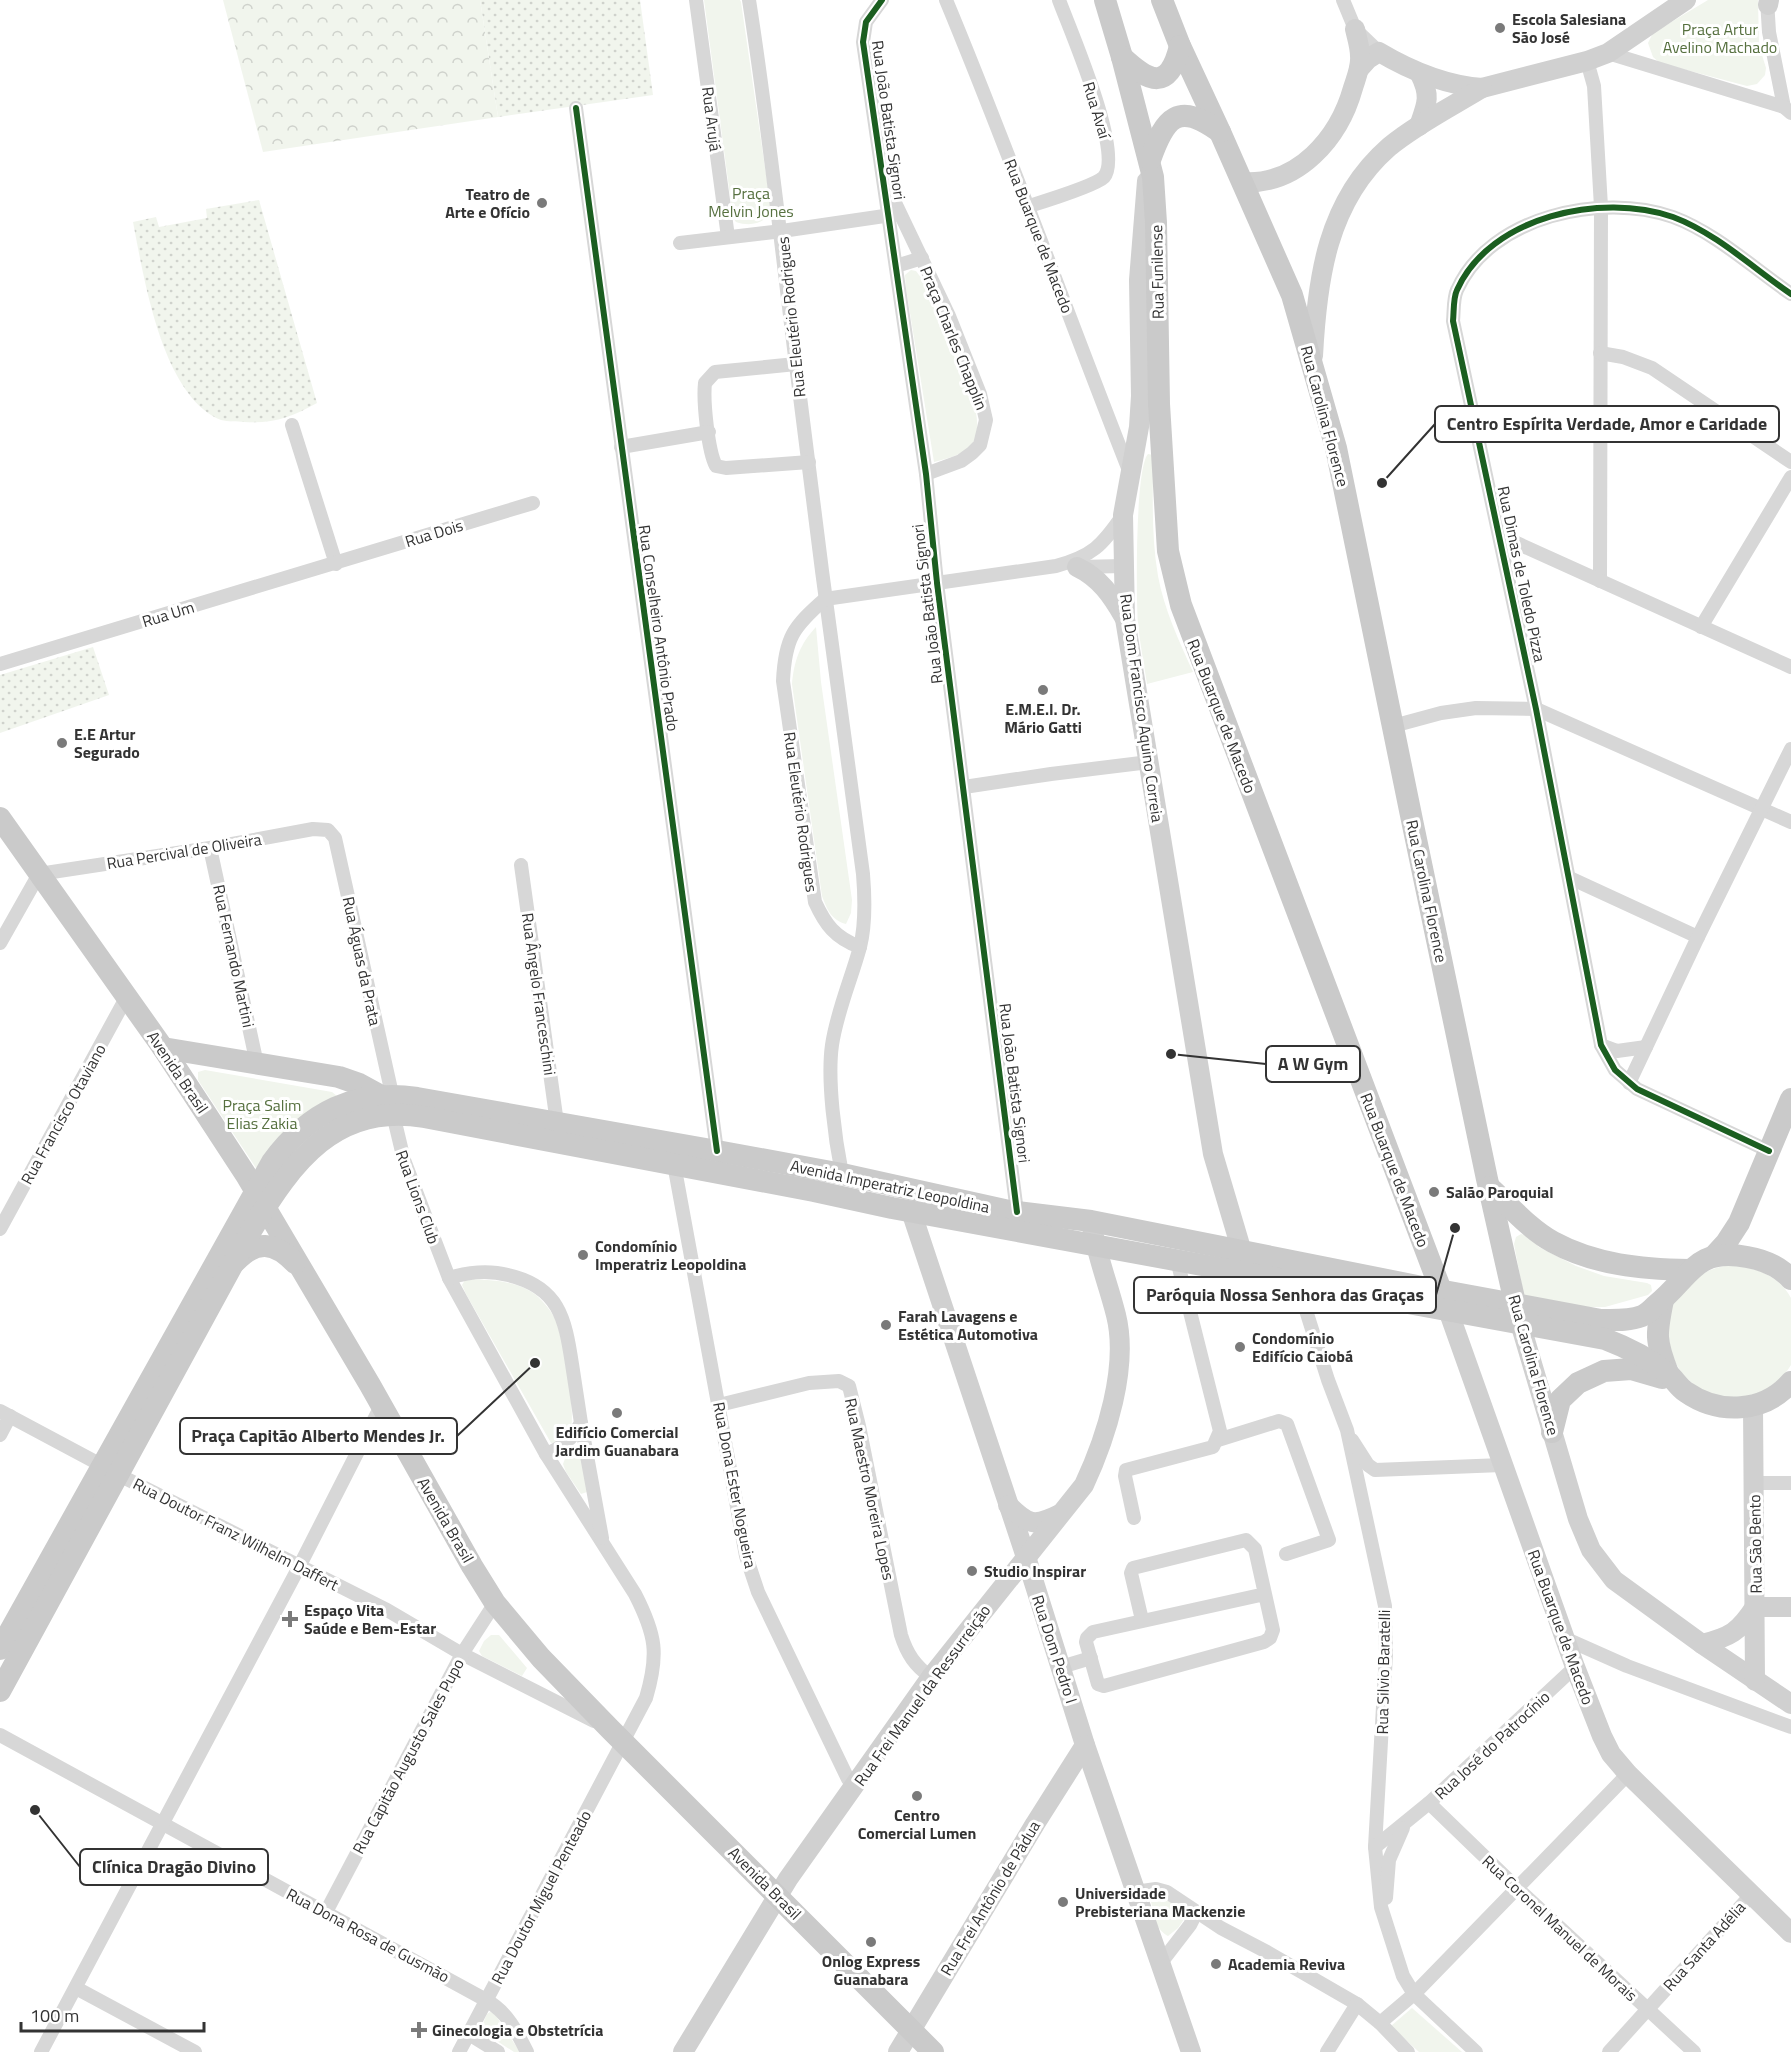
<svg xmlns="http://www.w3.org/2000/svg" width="1791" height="2052" font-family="'Titillium Web',sans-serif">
<defs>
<pattern id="grass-dots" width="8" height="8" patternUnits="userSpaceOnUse" patternTransform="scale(1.5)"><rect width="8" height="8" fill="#f1f5ed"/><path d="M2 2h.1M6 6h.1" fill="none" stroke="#cfd2cc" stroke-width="1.8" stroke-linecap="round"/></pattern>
<pattern id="forest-crowns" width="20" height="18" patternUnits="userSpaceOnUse" patternTransform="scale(1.5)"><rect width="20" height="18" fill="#f1f5ed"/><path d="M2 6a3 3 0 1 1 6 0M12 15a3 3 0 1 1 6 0" fill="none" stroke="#cfd2cc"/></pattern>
</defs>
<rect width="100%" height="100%" fill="#fff"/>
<!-- grass -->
<g fill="url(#grass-dots)">
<polygon points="480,0 640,0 653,95 498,117"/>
<path d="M259 200 317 403C292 417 273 424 244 422 237 421 228 422 221 420 162 396 144 278 133 222L156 217 159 227 207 218 206 209Z"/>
<polygon points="93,647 109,695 0,733 0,675"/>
</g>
<!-- forest -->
<polygon fill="url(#forest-crowns)" points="223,0 480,0 498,117 263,152"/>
<!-- green -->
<g fill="#f1f5ed">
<path d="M704 0H740L741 2 771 209C767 224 750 227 736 222L733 218Z"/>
<polygon points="1708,0 1758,0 1759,45 1766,68 1765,75 1757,84 1747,86 1660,63 1653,57 1648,43 1653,33"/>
<path d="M911 270 916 271 922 279 974 404C984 444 971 453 934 462L906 288 905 275Z"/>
<path d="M1148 454 1153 455C1153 495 1151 536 1158 576 1164 609 1179 641 1193 672L1147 684C1144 664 1140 644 1138 624 1136 599 1135 468 1148 454Z"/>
<path d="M816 627 821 682 852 900 851 913 846 924C831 920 827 909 822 896L792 684C794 661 800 644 816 627Z"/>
<polygon points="205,1070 332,1092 337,1096 256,1168 198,1080 198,1072"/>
<polygon points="1521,1234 1527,1236 1539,1247 1576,1266 1604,1276 1647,1283 1651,1285 1652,1291 1648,1295 1605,1307 1583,1307 1524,1297 1514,1244 1516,1237"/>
<path d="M1728 1265C1754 1267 1778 1274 1791 1298V1365C1784 1377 1773 1386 1761 1392 1715 1413 1668 1378 1667 1330 1667 1321 1669 1307 1675 1299 1678 1294 1684 1290 1688 1286 1704 1272 1707 1270 1728 1265Z"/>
<path d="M470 1279C493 1280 518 1281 536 1295 543 1301 553 1313 556 1321 563 1338 577 1416 570 1431 568 1436 562 1441 558 1445L551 1443 466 1294 462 1285 465 1280Z"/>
<polygon points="576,1451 582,1453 587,1492 581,1494 566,1472 563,1464 566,1456"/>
<polygon points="491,1635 499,1635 527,1668 522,1676 482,1656 479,1651 484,1641"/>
<path d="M1154 1896H1162L1187 1915 1178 1928 1168 1936C1154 1928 1155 1916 1151 1902Z"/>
<polygon points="1412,2008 1462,2052 1419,2052 1391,2026"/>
<polygon points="490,2012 494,2013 520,2052 514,2052 480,2030 487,2014"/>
</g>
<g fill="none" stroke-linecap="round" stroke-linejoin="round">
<!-- street -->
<g stroke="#d7d7d7" stroke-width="14">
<polyline points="696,0 728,237"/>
<path d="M749 0C768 121 781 243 796 365 817 535 839 704 863 874 865 898 866 923 860 947 851 980 837 1011 832 1045 827 1080 835 1139 842 1174"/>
<polyline points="882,0 866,22 863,42 926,474 937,583 1017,1212"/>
<path d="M946 0C1011 156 1068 316 1130 473"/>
<polyline points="1343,0 1355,29 1379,52"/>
<polyline points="1767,0 1769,32 1784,107"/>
<polyline points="1608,53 1784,107 1791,113"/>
<polyline points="1587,61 1594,86 1601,207 1600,581"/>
<polyline points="576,108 717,1151"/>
<polyline points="888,188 949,316 980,394 986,420 980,445 972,453 961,461 926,474"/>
<path d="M1026 207C1042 202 1095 186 1104 177 1124 153 1070 30 1059 0"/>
<polyline points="680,243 782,231 898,214"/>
<polyline points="896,266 922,258"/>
<polyline points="1600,353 1623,357 1652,368 1791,462"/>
<path d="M796 364 715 372 705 383C703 401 708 451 716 466L726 468 809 462"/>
<polyline points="292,425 336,564"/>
<polyline points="621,447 709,432"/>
<polyline points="1501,536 1791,667"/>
<polyline points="1079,567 1123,566"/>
<polyline points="1701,627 1791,477"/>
<polyline points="0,664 533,503"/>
<polyline points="1393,726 1441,713 1476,708 1536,709 1791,822"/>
<polyline points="964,787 1051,774 1149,762"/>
<polyline points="210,848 257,1064"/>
<polyline points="521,865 557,1123"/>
<polyline points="1570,878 1698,937"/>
<polyline points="0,943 39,874 210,848 313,829 328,830 335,838 392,1094"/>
<path d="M860 947C835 938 825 924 815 902L783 681C785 638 793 627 825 599L1056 566C1092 556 1102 546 1123 515"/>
<polyline points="1601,1045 1617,1051 1646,1047"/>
<polyline points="1629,1083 1698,937 1791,749"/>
<path d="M393 1114 404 1160 449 1278 546 1454 635 1594C656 1635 659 1654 646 1698L459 2052"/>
<path d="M1769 1151 1637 1089 1615 1070 1601 1045 1536 709 1453 321C1454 312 1453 298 1457 290 1490 216 1602 192 1673 217 1716 233 1753 268 1791 294"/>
<polyline points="674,1164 746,1556 758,1592 848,1779 855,1787"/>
<polyline points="0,1229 126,998"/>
<path d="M449 1278C467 1272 489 1270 508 1275 559 1287 565 1318 572 1364 575 1384 578 1403 581 1423 572 1439 563 1447 546 1454"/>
<polyline points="1297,1282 1328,1380 1347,1430 1385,1606 1386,1654 1375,1847 1381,1907 1403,1976 1414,1994 1476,2052"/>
<path d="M719 1405 809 1383 839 1381 849 1386 859 1426 901 1635C907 1654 915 1666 931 1677"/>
<polyline points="0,1411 103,1466"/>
<polyline points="581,1423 602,1538"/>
<polyline points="0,1435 10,1416"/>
<polyline points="1218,1440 1279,1421 1287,1424 1329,1540 1286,1554"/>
<polyline points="1352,1440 1368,1465 1375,1470 1502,1465"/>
<polyline points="117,1474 387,1610 462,1654 594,1721"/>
<polyline points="1754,1483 1791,1483"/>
<polyline points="1134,1518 1125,1476 1126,1470 1213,1447 1220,1431 1177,1260"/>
<polyline points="1142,1620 1131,1573 1133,1568 1246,1540 1255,1549 1273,1630 1270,1638 1264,1642 1104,1686 1098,1684 1086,1642 1087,1638 1093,1632 1265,1594"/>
<polyline points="1564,1638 1627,1666 1791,1727"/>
<polyline points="1061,1667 1091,1658"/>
<path d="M0 1735 486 2000C507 2012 516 2030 527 2052"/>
<polyline points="1429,1803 1517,1888 1694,2052"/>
<polyline points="1375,1847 1429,1803 1575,1667"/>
<polyline points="1135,1892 1156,1889 1167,1892 1221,1928 1267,1952 1357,2004 1380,2023 1408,2052"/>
<polyline points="1386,1898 1389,1860 1403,1828"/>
<polyline points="326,1912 462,1654 495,1603"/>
<polyline points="1160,1964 1190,1925 1196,1913"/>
<polyline points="76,1988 195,2052"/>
<polyline points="1380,2023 1414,1994 1628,1774"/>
<polyline points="469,2034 498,2052"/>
<polyline points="41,2052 299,1567 381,1406"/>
<polyline points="1327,2052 1357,2004"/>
<polyline points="1609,2052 1752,1894"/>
</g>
<!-- secondary -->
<g stroke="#d0d0d0" stroke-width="20">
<polyline points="1768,5 1769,0"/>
<path d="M1359 69 1368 59 1379 52C1411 71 1444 85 1482 88L1587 61 1608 53 1686 0"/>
<path d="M1419 126C1427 104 1431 96 1420 74"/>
<polyline points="1147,181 1139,280 1141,396 1139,427 1123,515 1125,619 1213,1154 1245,1262"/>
<path d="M1242 182C1298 186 1339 138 1353 88 1356 78 1361 67 1360 56 1360 47 1357 38 1355 29"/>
<path d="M1313 356C1317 279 1327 201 1389 147 1417 124 1451 107 1482 88"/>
<path d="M1077 567C1100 578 1112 596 1124 617"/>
<polyline points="911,1211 1026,1557 1085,1745 1191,2052"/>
<polyline points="1448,1310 1575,1667 1602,1736 1611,1754 1628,1774 1791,1933"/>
<polyline points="1520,1323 1578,1519 1591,1550 1614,1580 1702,1644 1791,1704"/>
<polyline points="1753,1406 1755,1681"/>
<path d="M1008 1505C1028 1525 1034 1527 1060 1514"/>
<polyline points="1755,1607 1791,1607"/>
<path d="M1702 1644C1730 1637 1739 1632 1755 1607"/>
<path d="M683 2052 788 1879 931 1677 1084 1485C1106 1438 1129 1367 1116 1315 1108 1283 1096 1254 1091 1221"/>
<polyline points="898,2052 1035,1824 1085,1745"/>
</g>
<!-- primary -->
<g stroke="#cacaca" stroke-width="22">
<polyline points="1105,0 1122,57 1153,177 1156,223 1159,404 1168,551 1181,605 1445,1301"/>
<polyline points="1162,0 1180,46 1220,132 1292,295 1336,448 1413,825 1487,1179 1518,1316"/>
<path d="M1122 57C1150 83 1169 91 1180 46"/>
<path d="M1150 160C1165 117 1178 101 1220 132"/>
<polyline points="0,818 163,1048 246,1175 370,1385 472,1566 495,1603 541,1658 610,1729 933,2052"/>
<polyline points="163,1048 339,1077 359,1084 381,1096"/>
<path d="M1489 1187C1509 1205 1529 1229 1553 1242 1595 1265 1642 1269 1689 1270"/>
<polyline points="1715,1255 1726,1243 1739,1223 1791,1099"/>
<path d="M235 1262C256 1240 274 1241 295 1263"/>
<path d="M1663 1300C1656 1334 1655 1340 1668 1373"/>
<polyline points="1552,1432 1560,1400 1578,1383 1604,1371 1631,1369 1662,1378"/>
<path d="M0 1649 272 1162C309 1112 355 1089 417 1098L717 1151 842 1174 1009 1211 1091 1221 1422 1287 1601 1320C1614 1320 1629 1321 1642 1316 1647 1314 1652 1309 1656 1305 1691 1277 1694 1247 1747 1257 1765 1260 1779 1266 1791 1279"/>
<path d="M0 1691 252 1229C292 1162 336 1102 424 1117L814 1191 892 1208 1605 1339C1626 1347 1648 1358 1666 1372 1674 1378 1678 1387 1686 1392 1719 1415 1764 1413 1791 1382"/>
</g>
<!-- cycleway casing -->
<g stroke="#fff" stroke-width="10">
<g id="cycleway">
<polyline points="882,0 866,22 863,42 926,474 937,583 1017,1212"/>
<polyline points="576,108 717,1151"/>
<path d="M1769 1151 1637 1089 1615 1070 1601 1045 1536 709 1453 321C1454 312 1453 298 1457 290 1490 216 1602 192 1673 217 1716 233 1753 268 1791 294"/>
</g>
</g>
<!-- cycleway -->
<use href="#cycleway" stroke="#1b5e20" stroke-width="6"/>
</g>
<!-- markers -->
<g fill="#7a7a7a" stroke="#fff" stroke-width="2">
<circle cx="1500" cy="28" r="6"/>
<circle cx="542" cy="203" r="6"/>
<circle cx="1043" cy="690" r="6"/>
<circle cx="62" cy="743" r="6"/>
<circle cx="1434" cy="1192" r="6"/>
<circle cx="583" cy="1255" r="6"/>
<circle cx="886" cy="1325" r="6"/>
<circle cx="1240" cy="1347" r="6"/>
<circle cx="617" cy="1413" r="6"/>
<circle cx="972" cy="1571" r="6"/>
<path d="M287 1610h6v6h6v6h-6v6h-6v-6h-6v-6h6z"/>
<circle cx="917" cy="1796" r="6"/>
<circle cx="1063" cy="1902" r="6"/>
<circle cx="871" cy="1942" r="6"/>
<circle cx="1216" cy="1964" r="6"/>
<path d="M416 2021h6v6h6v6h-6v6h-6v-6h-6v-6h6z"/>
</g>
<g text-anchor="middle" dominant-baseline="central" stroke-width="6" stroke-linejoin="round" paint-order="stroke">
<!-- poi labels -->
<g font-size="16" font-weight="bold" fill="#333" stroke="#fff" text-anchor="start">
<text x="1512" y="19">Escola Salesiana<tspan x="1512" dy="18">São José</tspan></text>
<text x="530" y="194" text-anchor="end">Teatro de<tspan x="530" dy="18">Arte e Ofício</tspan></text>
<text x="1043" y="709" text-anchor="middle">E.M.E.I. Dr.<tspan x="1043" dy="18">Mário Gatti</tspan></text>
<text x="74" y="734">E.E Artur<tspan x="74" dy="18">Segurado</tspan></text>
<text x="1446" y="1192">Salão Paroquial</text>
<text x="595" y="1246">Condomínio<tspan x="595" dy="18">Imperatriz Leopoldina</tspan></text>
<text x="898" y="1316">Farah Lavagens e<tspan x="898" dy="18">Estética Automotiva</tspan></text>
<text x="1252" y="1338">Condomínio<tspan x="1252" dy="18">Edifício Caiobá</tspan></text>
<text x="617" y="1432" text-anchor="middle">Edifício Comercial<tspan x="617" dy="18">Jardim Guanabara</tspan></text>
<text x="984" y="1571">Studio Inspirar</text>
<text x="304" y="1610">Espaço Vita<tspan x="304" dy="18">Saúde e Bem-Estar</tspan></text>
<text x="917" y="1815" text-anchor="middle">Centro<tspan x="917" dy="18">Comercial Lumen</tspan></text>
<text x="1075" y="1893">Universidade<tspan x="1075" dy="18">Prebisteriana Mackenzie</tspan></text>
<text x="871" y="1961" text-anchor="middle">Onlog Express<tspan x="871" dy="18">Guanabara</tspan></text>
<text x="1228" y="1964">Academia Reviva</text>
<text x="432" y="2030">Ginecologia e Obstetrícia</text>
</g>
<!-- park labels -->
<g font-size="16" fill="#56703f" stroke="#fff">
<text x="1720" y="29">Praça Artur<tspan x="1720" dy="18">Avelino Machado</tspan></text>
<text x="751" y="193">Praça<tspan x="751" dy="18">Melvin Jones</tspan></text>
<text x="262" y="1105">Praça Salim<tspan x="262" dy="18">Elias Zakia</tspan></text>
</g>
<!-- street labels -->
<g font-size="16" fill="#333" stroke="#fff">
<text transform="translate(1097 110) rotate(73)">Rua Avaí</text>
<text transform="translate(712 119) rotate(83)">Rua Arujá</text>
<text transform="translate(889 120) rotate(82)">Rua João Batista Signori</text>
<text transform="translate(1039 236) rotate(69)">Rua Buarque de Macedo</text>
<text transform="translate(1157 272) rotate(-91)">Rua Funilense</text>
<text transform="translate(791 317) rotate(-96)">Rua Eleutério Rodrigues</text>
<text transform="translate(954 338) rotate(68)">Praça Charles Chapplin</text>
<text transform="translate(1325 416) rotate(75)">Rua Carolina Florence</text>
<text transform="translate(434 533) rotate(-17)">Rua Dois</text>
<text transform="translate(1522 574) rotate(78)">Rua Dimas de Toledo Pizza</text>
<text transform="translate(927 604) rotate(-97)">Rua João Batista Signori</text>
<text transform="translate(168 614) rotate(-17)">Rua Um</text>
<text transform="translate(659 628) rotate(82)">Rua Conselheiro Antônio Prado</text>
<text transform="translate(1142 708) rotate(82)">Rua Dom Francisco Aquino Correia</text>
<text transform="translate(1222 716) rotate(69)">Rua Buarque de Macedo</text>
<text transform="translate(801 812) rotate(82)">Rua Eleutério Rodrigues</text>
<text transform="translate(184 851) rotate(-9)">Rua Percival de Oliveira</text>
<text transform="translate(1427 891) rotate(78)">Rua Carolina Florence</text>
<text transform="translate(234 956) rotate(78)">Rua Fernando Martini</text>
<text transform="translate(362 961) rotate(78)">Rua Águas da Prata</text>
<text transform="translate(539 994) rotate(82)">Rua Ângelo Franceschini</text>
<text transform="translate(178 1072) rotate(56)">Avenida Brasil</text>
<text transform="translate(1015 1083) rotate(83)">Rua João Batista Signori</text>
<text transform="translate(63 1114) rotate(-61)">Rua Francisco Otaviano</text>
<text transform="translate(1395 1170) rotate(69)">Rua Buarque de Macedo</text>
<text transform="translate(890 1186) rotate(12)">Avenida Imperatriz Leopoldina</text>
<text transform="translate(418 1197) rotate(70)">Rua Lions Club</text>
<text transform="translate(1534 1365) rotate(74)">Rua Carolina Florence</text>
<text transform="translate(735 1485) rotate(79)">Rua Dona Ester Nogueira</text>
<text transform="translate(870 1489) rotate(78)">Rua Maestro Moreira Lopes</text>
<text transform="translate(446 1520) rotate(60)">Avenida Brasil</text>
<text transform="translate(236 1534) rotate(27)">Rua Doutor Franz Wilhelm Daffert</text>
<text transform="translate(1755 1544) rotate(-91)">Rua São Bento</text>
<text transform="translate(1561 1627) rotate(70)">Rua Buarque de Macedo</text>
<text transform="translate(1055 1649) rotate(72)">Rua Dom Pedro I</text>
<text transform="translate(1383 1672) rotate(-89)">Rua Silvio Baratelli</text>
<text transform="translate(922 1695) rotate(-54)">Rua Frei Manuel da Ressurreição</text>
<text transform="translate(1492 1745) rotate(-43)">Rua José do Patrocínio</text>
<text transform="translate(408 1756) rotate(-62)">Rua Capitão Augusto Sales Pupo</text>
<text transform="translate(765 1883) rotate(45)">Avenida Brasil</text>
<text transform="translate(541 1897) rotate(-62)">Rua Doutor Miguel Penteado</text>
<text transform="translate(990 1898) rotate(-59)">Rua Frei Antônio de Pádua</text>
<text transform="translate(1560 1928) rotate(43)">Rua Coronel Manuel de Morais</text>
<text transform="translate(368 1935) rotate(28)">Rua Dona Rosa de Gusmão</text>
<text transform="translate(1704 1946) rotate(-48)">Rua Santa Adélia</text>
</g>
</g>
<!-- callouts -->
<path fill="none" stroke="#333" stroke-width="2" d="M1382 483L1435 424M1171 1054L1266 1064M1455 1228L1436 1295M535 1363L457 1436M35 1810L80 1867"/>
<g fill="#333" stroke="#fff" stroke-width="2">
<circle cx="1382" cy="483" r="6"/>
<circle cx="1171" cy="1054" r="6"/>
<circle cx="1455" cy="1228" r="6"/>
<circle cx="535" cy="1363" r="6"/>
<circle cx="35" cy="1810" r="6"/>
</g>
<g fill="#fff" stroke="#333" stroke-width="2">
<rect x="1435" y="406" width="344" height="36" rx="6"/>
<rect x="1266" y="1046" width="94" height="36" rx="6"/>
<rect x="1134" y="1277" width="302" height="36" rx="6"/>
<rect x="180" y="1418" width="277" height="36" rx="6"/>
<rect x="80" y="1849" width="188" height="36" rx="6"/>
</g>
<g font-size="18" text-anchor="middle" font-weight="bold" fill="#333">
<text x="1607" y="430">Centro Espírita Verdade, Amor e Caridade</text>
<text x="1313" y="1070">A W Gym</text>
<text x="1285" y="1301">Paróquia Nossa Senhora das Graças</text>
<text x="318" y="1442">Praça Capitão Alberto Mendes Jr.</text>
<text x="174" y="1873">Clínica Dragão Divino</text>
</g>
<!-- scale -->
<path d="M21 2022v9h183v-9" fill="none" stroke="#333333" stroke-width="3"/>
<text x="30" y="2022" font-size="18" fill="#333333" stroke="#ffffff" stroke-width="4.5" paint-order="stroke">100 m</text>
</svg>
